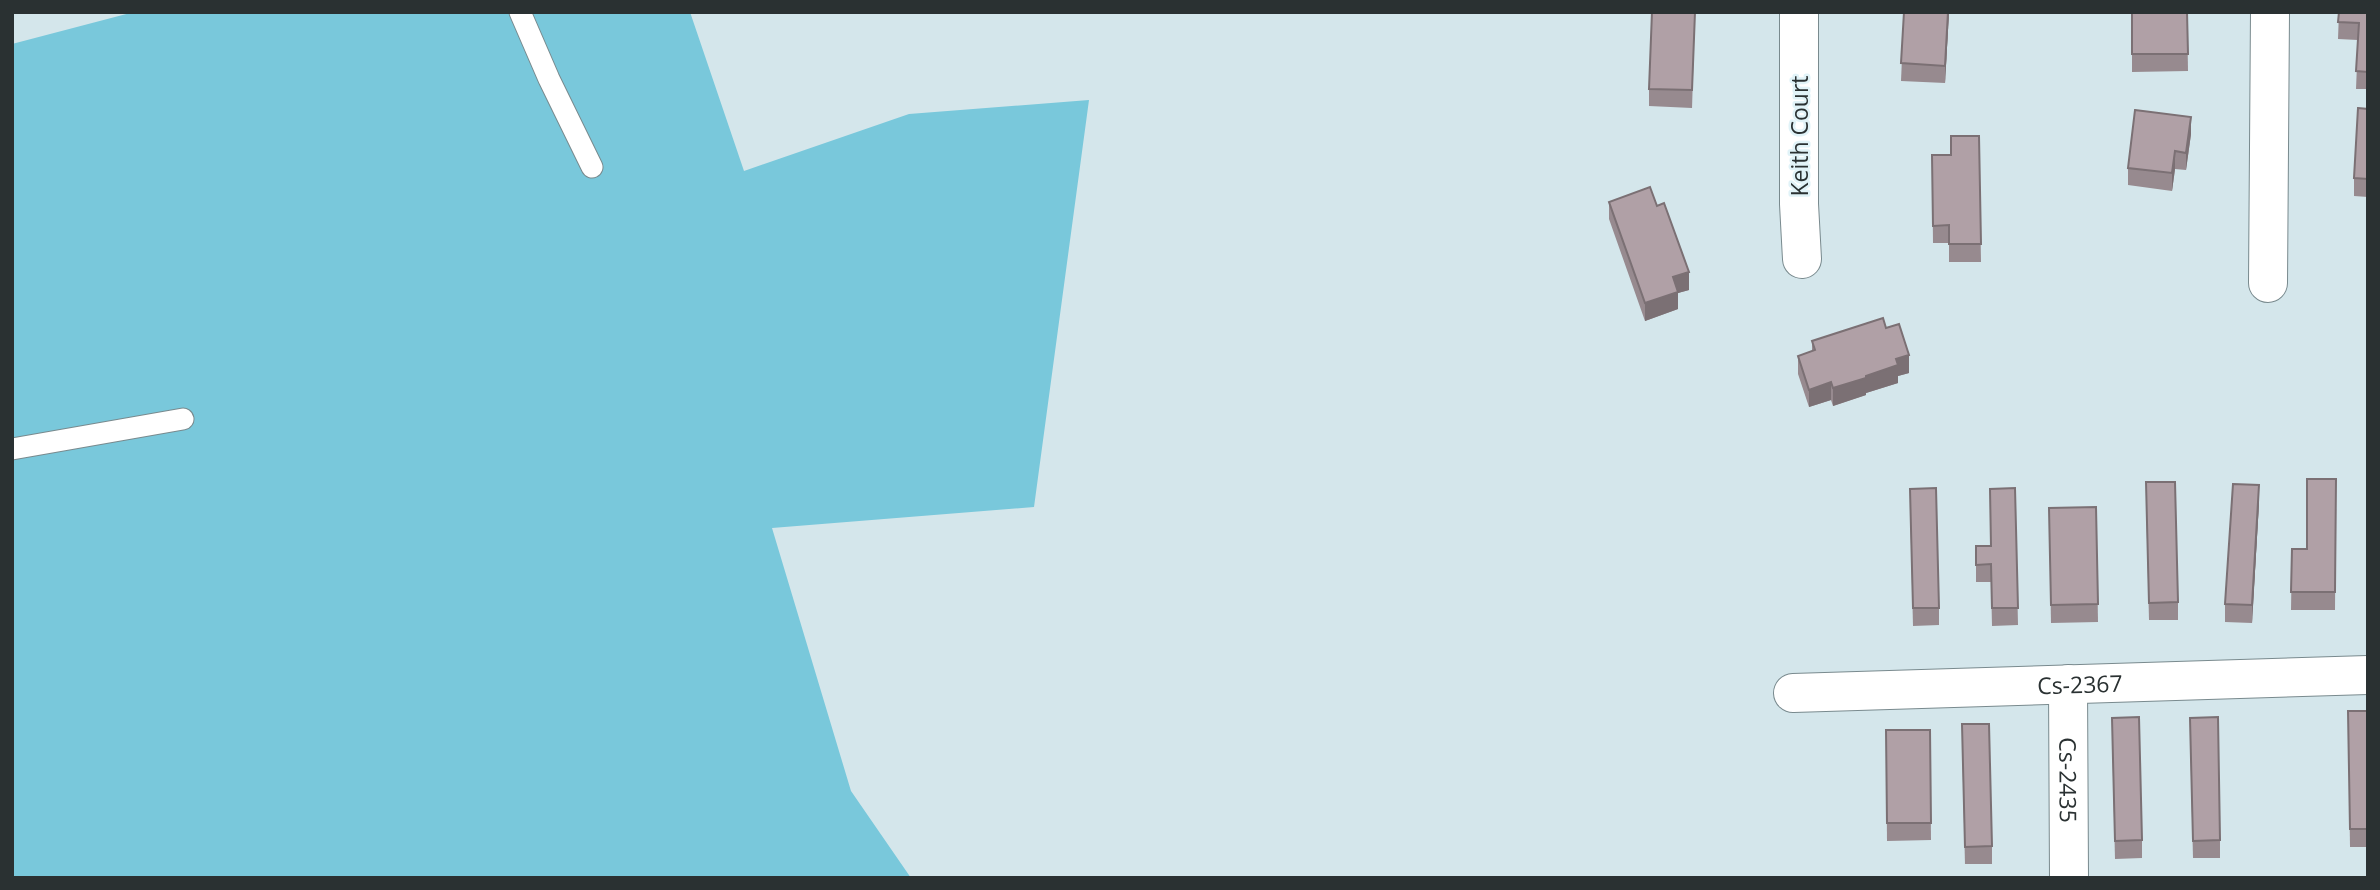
<svg xmlns="http://www.w3.org/2000/svg" width="2380" height="890" font-family="'Open Sans',sans-serif">
<rect width="100%" height="100%" fill="#d4e6eb"/>
<!-- green -->
<polygon fill="#79c8db" points="134,12 690,12 744,171 909,114 1089,100 1034,507 772,528 851,791 911,878 12,878 12,44"/>
<g fill="none" stroke-linecap="round" stroke-linejoin="round">
<!-- service casing -->
<g stroke="#798a8e" stroke-width="23">
<g id="service">
<polyline points="520,12 549,79 592,167"/>
<polyline points="12,449 183,419"/>
</g>
</g>
<!-- minor casing -->
<g stroke="#798a8e" stroke-width="40">
<g id="minor">
<polyline points="1799,12 1799,204 1802,259"/>
<polyline points="2268,283 2270,12"/>
<path id="s1" d="M2068 684 2069 878"/>
<path id="s2" d="M1793 693 2368 675"/>
</g>
</g>
<!-- service -->
<use href="#service" stroke="#fff" stroke-width="21"/>
<!-- minor -->
<use href="#minor" stroke="#fff" stroke-width="38"/>
</g>
<!-- wall -->
<g fill="#978a8f">
<polygon points="1695,12 1692,108 1649,106 1649,89"/>
<polygon points="1904,12 1949,12 1945,83 1901,81"/>
<polygon points="2132,12 2187,12 2188,71 2132,72"/>
<polygon points="2339,12 2368,12 2368,89 2356,89 2358,40 2338,39"/>
<polygon points="2368,109 2368,197 2354,196 2354,178"/>
<polygon points="2191,134 2186,170 2175,169 2172,191 2128,185 2128,168"/>
<polygon points="1979,136 1981,262 1949,262 1949,243 1933,243 1932,155 1951,155"/>
<polygon points="1609,202 1689,290 1678,293 1678,309 1645,321 1609,219"/>
<polygon points="1886,328 1909,373 1898,376 1898,383 1866,393 1866,395 1833,406 1831,400 1809,407 1798,374 1798,356 1812,351 1812,341"/>
<polygon points="2336,479 2335,610 2291,610 2292,549 2307,549"/>
<polygon points="2015,488 2018,625 1992,626 1991,582 1976,582 1976,546 1990,546"/>
<polygon points="2146,500 2178,602 2178,620 2149,620"/>
<polygon points="2259,503 2252,623 2225,622 2225,604"/>
<polygon points="1910,506 1939,608 1939,625 1913,626"/>
<polygon points="2096,507 2098,622 2051,623 2049,508"/>
<polygon points="2348,711 2368,711 2368,847 2350,847"/>
<polygon points="1886,730 1930,730 1931,840 1887,841"/>
<polygon points="2112,735 2142,840 2142,858 2115,859"/>
<polygon points="2190,736 2220,840 2220,858 2193,858"/>
<polygon points="1962,742 1992,846 1992,864 1965,864"/>
</g>
<!-- shaded-wall -->
<g fill="#7b7074">
<polygon points="1948,12 1949,12 1945,83 1945,66"/>
<polygon points="2191,117 2191,134 2186,170 2186,153"/>
<polygon points="2175,151 2175,169 2172,191 2172,173"/>
<polygon points="1689,272 1689,290 1678,293 1678,309 1645,321 1645,303 1673,277"/>
<polygon points="1909,355 1909,373 1898,376 1898,383 1866,393 1866,395 1833,406 1833,388 1866,376 1896,359"/>
<polygon points="1831,382 1831,400 1809,407 1809,390"/>
<polygon points="2259,485 2259,503 2252,623 2252,605"/>
</g>
<!-- building -->
<g fill="#b0a0a6" stroke="#7b7074" stroke-width="2">
<polygon points="1652,12 1695,12 1692,90 1649,89"/>
<polygon points="1904,12 1948,12 1945,66 1901,63"/>
<polygon points="2132,12 2187,12 2188,54 2132,54"/>
<polygon points="2339,12 2368,12 2368,72 2356,71 2359,23 2338,22"/>
<polygon points="2358,108 2368,109 2368,179 2354,178"/>
<polygon points="2135,110 2191,117 2186,153 2175,151 2172,173 2128,168"/>
<polygon points="1951,136 1979,136 1981,244 1949,244 1949,225 1933,226 1932,155 1951,155"/>
<polygon points="1650,187 1657,206 1664,203 1689,272 1673,277 1678,292 1645,303 1609,202"/>
<polygon points="1883,318 1886,328 1899,324 1909,355 1896,359 1898,365 1866,376 1866,378 1833,388 1831,382 1809,390 1798,356 1815,350 1812,341"/>
<polygon points="2307,479 2336,479 2335,592 2291,592 2292,549 2307,549"/>
<polygon points="2146,482 2175,482 2178,602 2149,603"/>
<polygon points="2233,484 2259,485 2252,605 2225,604"/>
<polygon points="1936,488 1939,608 1913,608 1910,489"/>
<polygon points="2015,488 2018,608 1992,608 1991,564 1976,565 1976,546 1991,546 1990,489"/>
<polygon points="2096,507 2098,604 2051,605 2049,508"/>
<polygon points="2348,711 2368,711 2368,829 2350,829"/>
<polygon points="2139,717 2142,840 2115,841 2112,718"/>
<polygon points="2218,717 2220,840 2193,841 2190,718"/>
<polygon points="1962,724 1989,724 1992,846 1965,847"/>
<polygon points="1886,730 1930,730 1931,823 1887,823"/>
</g>
<g text-anchor="middle" dominant-baseline="central" stroke-width="5" stroke-linejoin="round" paint-order="stroke">
<!-- street labels -->
<g font-size="23" fill="#2a3132" stroke="#e1f3f8">
<text transform="translate(1799 136) rotate(-90)">Keith Court</text>
<text stroke="none"><textPath href="#s2" startOffset="287">Cs-2367</textPath></text>
<text stroke="none"><textPath href="#s1" startOffset="96">Cs-2435</textPath></text>
</g>
</g>
<!-- border -->
<rect width="2380" height="890" fill="none" stroke="#2a3132" stroke-width="28"/>
</svg>
